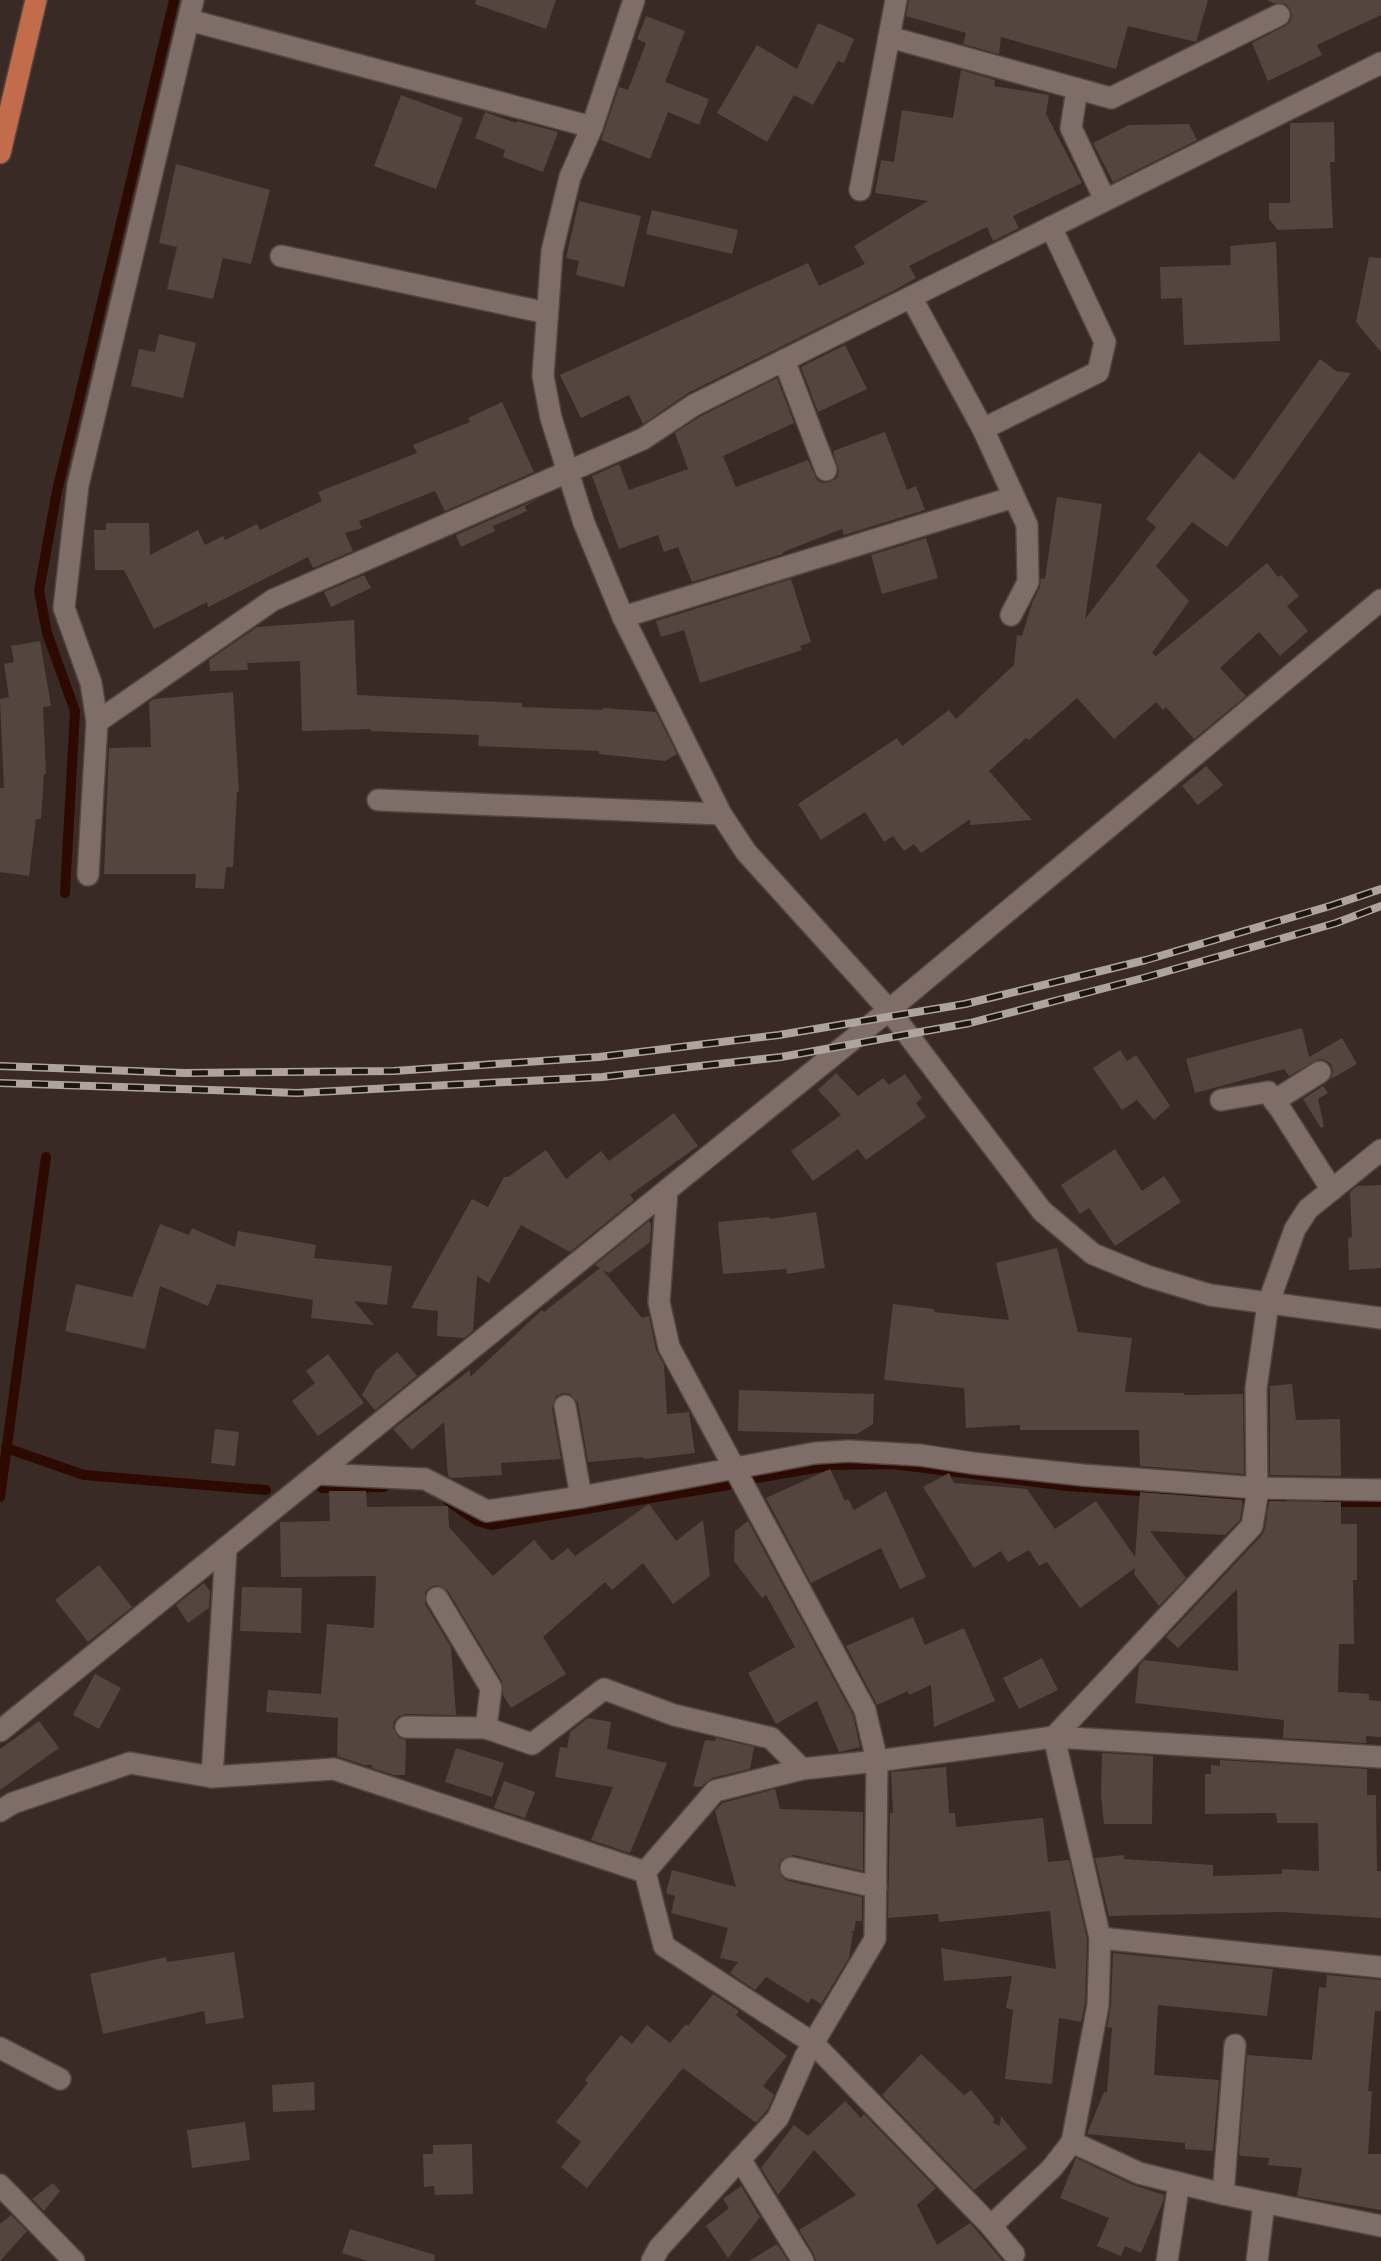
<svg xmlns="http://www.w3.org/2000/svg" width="1381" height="2261" font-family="'Noto Sans',sans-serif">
<rect width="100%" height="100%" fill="#3a2a25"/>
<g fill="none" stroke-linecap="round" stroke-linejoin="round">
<!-- stream -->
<g stroke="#2c0a01" stroke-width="10">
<polyline points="65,893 75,711 47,633 39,591 57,491 174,0"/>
<polyline points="6,1448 84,1475 266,1490"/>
<polyline points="757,1478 832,1465 893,1464 1067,1486 1242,1498 1282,1503"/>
<polyline points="322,1488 384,1487"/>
<polyline points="0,1497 46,1157"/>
<polyline points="448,1501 477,1521 491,1525 728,1485"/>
<polyline points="1328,1502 1381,1502"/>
</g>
</g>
<!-- building -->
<g fill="#55453f">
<polygon points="476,0 556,0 546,29 475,4"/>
<polygon points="909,0 1208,0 1196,42 1128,26 1116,69 1001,37 999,54 963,44 966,33 906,16"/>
<polygon points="1267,0 1381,0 1381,15 1317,45 1322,55 1268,81 1252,43 1285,26 1290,22 1292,15 1290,9 1286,4 1273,3"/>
<polygon points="646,16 685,31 665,82 709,99 699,125 668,112 650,159 601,140 619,87 628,90 646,43 637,39"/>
<polygon points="818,23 854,39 844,63 838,61 813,105 794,95 767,142 717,113 757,45 797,69"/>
<polygon points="961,70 995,80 994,86 1049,95 1046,114 1082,183 1013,216 1019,228 993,241 987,227 909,266 916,278 895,290 688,393 643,424 629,395 581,418 560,375 808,263 819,286 865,264 854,246 928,201 875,193 881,160 894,162 902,110 953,118"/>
<polygon points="401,95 463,118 436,189 374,166"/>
<polygon points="485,112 516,123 517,121 558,132 543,172 503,157 505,150 475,138"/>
<polygon points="1334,122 1335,162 1330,162 1333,228 1278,230 1269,219 1269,203 1290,203 1290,123"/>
<polygon points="1189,124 1197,140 1113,182 1093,143 1129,125"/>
<polygon points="176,164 270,190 251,264 223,258 213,299 167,289 177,247 159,243"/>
<polygon points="579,201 641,216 624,287 576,275 579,261 566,258"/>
<polygon points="652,210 738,230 732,254 646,234"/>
<polygon points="1276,242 1280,341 1184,345 1182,298 1161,299 1160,267 1231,265 1230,246"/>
<polygon points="1369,257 1381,258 1381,352 1356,322"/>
<polygon points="159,334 196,343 183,398 131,386 139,349 155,352"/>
<polygon points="845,345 867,389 818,412 801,367"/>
<polygon points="1320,359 1336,371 1351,373 1227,547 1192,522 1156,566 1189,601 1152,653 1156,656 1267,563 1278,577 1281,575 1299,596 1287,606 1308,631 1280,656 1259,632 1220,668 1246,696 1194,739 1166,707 1163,710 1156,702 1114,739 1077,698 1029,740 1026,738 989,771 1032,820 970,825 970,819 921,853 914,844 904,851 893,836 884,842 865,812 821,840 798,804 897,738 902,746 949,710 956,719 1014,665 1017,635 1022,636 1032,603 1040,587 1041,578 1045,579 1057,497 1102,504 1085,619 1156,527 1146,519 1199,452 1234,480"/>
<polygon points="777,378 794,423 723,456 736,487 808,460 817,480 823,483 830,482 837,478 839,471 833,451 885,432 907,490 916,486 925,510 844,535 842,529 783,552 783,554 692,582 678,547 664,552 658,535 619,549 592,476 619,464 629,490 688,469 675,433 701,416"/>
<polygon points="502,402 534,472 445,511 435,491 359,521 362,528 345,533 353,551 313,568 308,557 208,607 207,602 154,629 124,570 95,570 94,530 106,530 106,523 149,523 150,555 198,530 205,545 223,536 225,540 257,524 260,530 322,501 318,492 417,453 413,445 470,422 468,418"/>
<polygon points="540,498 525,506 527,511 493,526 495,531 461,547 456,535"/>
<polygon points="926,538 938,578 882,594 871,555"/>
<polygon points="364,575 371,588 331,607 324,592"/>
<polygon points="791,579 811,642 800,646 802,650 700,683 684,630 661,637 656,621"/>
<polygon points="354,620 357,695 522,703 522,707 603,710 603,708 656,712 677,754 665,761 599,754 599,751 478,746 479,735 371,731 371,729 302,731 300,661 247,663 248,670 210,671 209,660 257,627"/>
<polygon points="40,641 51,706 43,707 46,774 44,774 41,819 36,819 29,876 0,872 0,788 4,788 0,699 9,697 4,664 14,662 11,646"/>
<polygon points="233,692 239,792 237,792 233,867 226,867 224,889 195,888 196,874 104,874 109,748 151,747 149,702 154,699"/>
<polygon points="1206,766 1223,785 1198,805 1182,786"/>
<polygon points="1302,1028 1309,1057 1342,1038 1357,1064 1331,1079 1333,1071 1331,1064 1325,1060 1319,1059 1289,1076 1284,1069 1195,1093 1186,1059"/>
<polygon points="1120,1050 1127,1061 1136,1055 1170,1106 1154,1120 1137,1100 1122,1110 1093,1068"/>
<polygon points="836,1073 858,1096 883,1078 889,1085 905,1074 922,1098 916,1103 926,1117 866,1160 858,1149 813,1181 791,1151 841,1115 818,1090"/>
<polygon points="1323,1086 1328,1093 1318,1099 1324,1126 1321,1128 1303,1099"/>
<polygon points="674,1113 698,1146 630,1195 634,1200 570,1252 521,1225 489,1283 477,1276 473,1331 464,1338 437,1336 438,1311 411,1308 472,1199 488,1207 504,1177 508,1177 546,1150 566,1179 601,1151 609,1161"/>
<polygon points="1115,1149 1142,1191 1164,1176 1181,1202 1115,1246 1089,1208 1080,1214 1061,1185"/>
<polygon points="1381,1185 1381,1268 1349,1270 1348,1238 1352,1237 1350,1192 1357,1186"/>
<polygon points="816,1212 825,1268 787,1274 786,1269 723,1274 718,1222 769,1217 770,1219"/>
<polygon points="649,1221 651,1224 650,1242 609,1273 603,1270 642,1318 649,1316 656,1350 664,1365 667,1414 689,1412 695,1453 644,1459 643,1457 588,1462 578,1403 570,1394 563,1393 556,1396 552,1408 561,1459 501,1463 502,1475 452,1478 448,1476 444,1422 412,1450 393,1429 470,1370 470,1377 542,1310 544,1312 600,1268 595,1265"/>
<polygon points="160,1224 189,1235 192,1228 235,1247 238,1231 316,1245 314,1258 392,1266 387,1305 354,1301 374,1325 311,1318 313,1300 217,1284 208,1306 160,1286 145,1349 65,1331 76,1284 132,1297"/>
<polygon points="1057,1248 1078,1332 1132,1338 1125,1392 1184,1393 1184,1395 1243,1394 1244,1474 1140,1466 1139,1430 1020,1430 1020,1425 966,1428 964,1388 884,1380 893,1304 934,1309 934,1312 1009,1320 996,1263"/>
<polygon points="397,1352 417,1376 375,1410 362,1395 376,1370"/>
<polygon points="328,1354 364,1403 318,1436 292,1401 315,1383 306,1371"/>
<polygon points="1292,1384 1296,1420 1340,1419 1341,1476 1270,1475 1270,1386"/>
<polygon points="739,1390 874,1394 873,1424 857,1434 738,1431"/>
<polygon points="215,1429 239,1432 235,1466 211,1463"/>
<polygon points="830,1469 845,1501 848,1499 854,1510 886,1491 926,1577 900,1589 881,1548 811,1583 766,1498"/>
<polygon points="949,1473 954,1483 1027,1489 1055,1529 1096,1501 1135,1557 1140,1492 1243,1500 1240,1520 1225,1535 1150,1531 1186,1578 1159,1606 1134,1574 1135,1568 1080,1608 1047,1562 1039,1566 1029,1550 1008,1562 1001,1551 974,1568 923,1487"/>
<polygon points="329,1491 366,1491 367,1507 448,1506 449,1527 493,1576 534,1540 552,1561 568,1548 575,1556 649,1504 676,1541 703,1520 710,1576 673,1604 643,1563 612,1590 605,1582 543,1637 566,1674 511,1708 503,1695 502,1681 448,1591 437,1585 430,1587 425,1592 425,1604 451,1647 456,1715 406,1714 399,1716 394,1721 393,1728 399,1738 406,1740 405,1775 394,1775 372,1768 372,1765 364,1765 337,1756 338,1718 266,1712 268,1690 321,1694 327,1624 374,1628 376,1576 281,1577 280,1522 330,1521"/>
<polygon points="1269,1501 1341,1502 1341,1524 1357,1524 1357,1580 1353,1580 1354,1644 1339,1644 1338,1692 1369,1694 1369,1700 1381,1701 1381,1737 1366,1736 1366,1743 1283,1738 1284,1720 1135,1703 1139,1666 1144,1660 1238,1671 1237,1589 1178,1648 1166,1637 1262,1535 1265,1528"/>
<polygon points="748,1521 853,1715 860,1747 839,1752 817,1701 776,1724 748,1673 795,1647 766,1595 762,1598 734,1561 735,1531"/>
<polygon points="99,1565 132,1607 88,1642 55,1600"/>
<polygon points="204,1583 210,1591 209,1608 188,1623 176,1605"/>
<polygon points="242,1587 302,1588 301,1633 240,1631"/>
<polygon points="913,1617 925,1645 964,1628 995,1701 934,1727 931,1685 909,1695 908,1691 877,1705 846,1646"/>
<polygon points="1042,1658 1058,1690 1019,1709 1003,1678"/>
<polygon points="95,1674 121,1688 99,1729 73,1715"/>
<polygon points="588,1718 611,1722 607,1749 667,1763 630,1853 591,1840 613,1787 555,1777 560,1747 567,1748 570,1732"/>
<polygon points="39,1721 59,1748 0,1790 0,1749"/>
<polygon points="716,1738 754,1747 750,1769 712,1778 701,1787 693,1786 705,1740 715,1741"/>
<polygon points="456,1748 504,1763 492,1797 445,1782"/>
<polygon points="1102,1753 1153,1756 1152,1824 1104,1824 1101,1796"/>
<polygon points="1220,1760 1367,1769 1367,1795 1376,1795 1377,1871 1381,1871 1381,1918 1282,1912 1109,1916 1095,1858 1124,1855 1124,1859 1213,1865 1213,1876 1282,1874 1282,1869 1319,1871 1318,1823 1277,1823 1276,1813 1205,1814 1205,1774 1211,1774 1211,1765 1220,1766"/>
<polygon points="946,1767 949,1813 955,1813 956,1827 1043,1818 1048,1862 1069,1860 1087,1939 1085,2004 1081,2022 1059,2018 1052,2084 1005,2079 1013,2010 1006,2008 1012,1976 944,1981 941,1948 1056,1969 1050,1911 939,1922 938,1914 888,1918 890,1813 893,1813 891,1772"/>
<polygon points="504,1781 535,1792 525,1818 494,1808"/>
<polygon points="775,1789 780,1809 863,1812 863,1871 793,1855 782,1859 778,1866 782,1877 788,1881 862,1897 862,1921 856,1921 854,1931 851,1931 853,1933 849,1958 821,2004 812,1998 808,2003 766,1977 755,1990 730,1973 738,1962 720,1958 728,1928 671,1913 675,1896 666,1893 672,1870 736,1887 715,1811 722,1803"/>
<polygon points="234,1952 244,2018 206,2024 204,2011 103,2034 90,1974 166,1957 167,1962"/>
<polygon points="1113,1953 1273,1969 1267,2016 1158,2005 1154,2075 1219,2080 1213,2151 1185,2149 1185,2143 1087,2134 1104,2092 1107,2092 1112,2028 1107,2027 1111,2005"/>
<polygon points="1327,1975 1381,1980 1381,2011 1375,2011 1368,2091 1372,2091 1368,2154 1381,2154 1381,2210 1297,2196 1302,2168 1268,2165 1269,2158 1241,2156 1239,2154 1247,2055 1312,2060 1319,1987 1326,1988"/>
<polygon points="713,1994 739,2011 736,2015 787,2056 763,2086 774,2095 768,2109 756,2123 683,2068 587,2188 561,2167 581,2142 556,2122 588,2083 585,2080 621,2035 632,2044 647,2025 670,2043 686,2024 688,2026"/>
<polygon points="921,2054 964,2095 971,2090 994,2118 993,2123 1000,2126 1001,2116 1027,2148 974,2190 882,2095"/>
<polygon points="314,2082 315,2110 273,2112 272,2085"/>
<polygon points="845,2101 861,2118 864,2114 936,2188 917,2205 937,2245 970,2223 1003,2261 816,2261 814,2254 799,2230 856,2195 814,2150 778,2195 761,2168 794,2125 808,2136"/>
<polygon points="245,2122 250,2160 192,2168 187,2130"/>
<polygon points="472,2144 473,2194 435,2195 434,2186 424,2187 423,2154 433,2154 433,2145"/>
<polygon points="1076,2158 1133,2185 1164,2195 1163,2202 1141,2253 1125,2246 1121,2256 1097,2246 1109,2218 1060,2198"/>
<polygon points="53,2183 60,2191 44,2211 32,2199"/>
<polygon points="741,2186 760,2217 728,2258 706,2226 729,2208 723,2199"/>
<polygon points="11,2215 27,2231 0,2261 0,2224"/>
<polygon points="350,2229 435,2255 434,2261 368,2261 342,2253"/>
<polygon points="777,2244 788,2261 749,2261"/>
</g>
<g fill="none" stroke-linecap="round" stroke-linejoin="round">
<!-- minor casing -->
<g stroke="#524641" stroke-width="24">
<g id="minor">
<polyline points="634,0 592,127 570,177 552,251 543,376 551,418 584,523 623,617 721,814 746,852 889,1010 1042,1211 1093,1254 1147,1276 1210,1295 1381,1318"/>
<polyline points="189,20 592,127"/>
<polyline points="889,37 1111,98 1279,15"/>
<polyline points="1077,89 1071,128 1105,200"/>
<polyline points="860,190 896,0"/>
<polyline points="281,256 547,313"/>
<polyline points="911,297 983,429 1027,525 1028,582 1011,615"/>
<polyline points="784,360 826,470"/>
<polyline points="983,429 1098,372 1105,342 1051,227"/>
<polyline points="623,617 1014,497"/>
<polyline points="97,722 273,600 643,439 694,405 1381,63"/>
<polyline points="378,800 721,814"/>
<polyline points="88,875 97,722 91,683 64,608 78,485 193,0"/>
<polyline points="1221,1100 1268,1092 1281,1110 1332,1190"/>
<polyline points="1274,1101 1320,1072"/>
<polyline points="1381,1150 1308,1209 1295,1229 1268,1304 1256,1388 1257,1496 1252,1526 1054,1737 1100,1938 1098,2005 1072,2142 1139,2173 1223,2194 1381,2226"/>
<polyline points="565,1406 581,1497"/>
<polyline points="318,1474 425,1479 487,1511 581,1497 815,1453 849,1451 920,1455 972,1463 1083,1475 1257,1488 1381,1490"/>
<polyline points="437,1598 491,1688 486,1728"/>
<polyline points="406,1727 486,1728 532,1744 604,1689 674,1715 771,1738 802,1769"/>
<polyline points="0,1731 889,1010 1381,600"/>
<polyline points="212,1777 226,1549"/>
<polyline points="0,1811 13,1803 130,1763 212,1777 334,1769 645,1872 715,1791 802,1769 877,1761 1054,1737 1381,1757"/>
<polyline points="791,1868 876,1887"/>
<polyline points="645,1872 664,1946 813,2043 991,2226 1014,2254"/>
<polyline points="1100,1938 1381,1967"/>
<polyline points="0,2048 60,2079"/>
<polyline points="740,2159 803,2261"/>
<polyline points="0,2185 74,2261"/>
<polyline points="1223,2194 1235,2045"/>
<polyline points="991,2226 1052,2168 1072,2142"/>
<polyline points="652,2261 659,2248 778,2118 805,2057 875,1939 877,1761 865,1710 669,1347 659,1302 667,1191"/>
<polyline points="1167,2261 1179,2183"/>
<polyline points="1257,2261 1264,2203"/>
</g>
</g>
<!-- major casing -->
<g stroke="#524641" stroke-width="24">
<polyline id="major" points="0,153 36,0"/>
</g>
<!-- minor -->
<use href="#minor" stroke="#7f6d67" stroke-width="21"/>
<!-- major -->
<use href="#major" stroke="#c36c4b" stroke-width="21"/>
<!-- rail casing -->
<g stroke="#afa39f" stroke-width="8">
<g id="rail">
<polyline points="0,1066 185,1073 394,1071 599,1057 779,1035 965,1004 1146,960 1330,906 1381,889"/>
<polyline points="0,1083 297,1093 602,1077 781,1057 970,1023 1147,977 1336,923 1381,906"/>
</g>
</g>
<!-- rail -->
<use href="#rail" stroke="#1c1512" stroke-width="5" stroke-dasharray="16" stroke-linecap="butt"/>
</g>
</svg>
